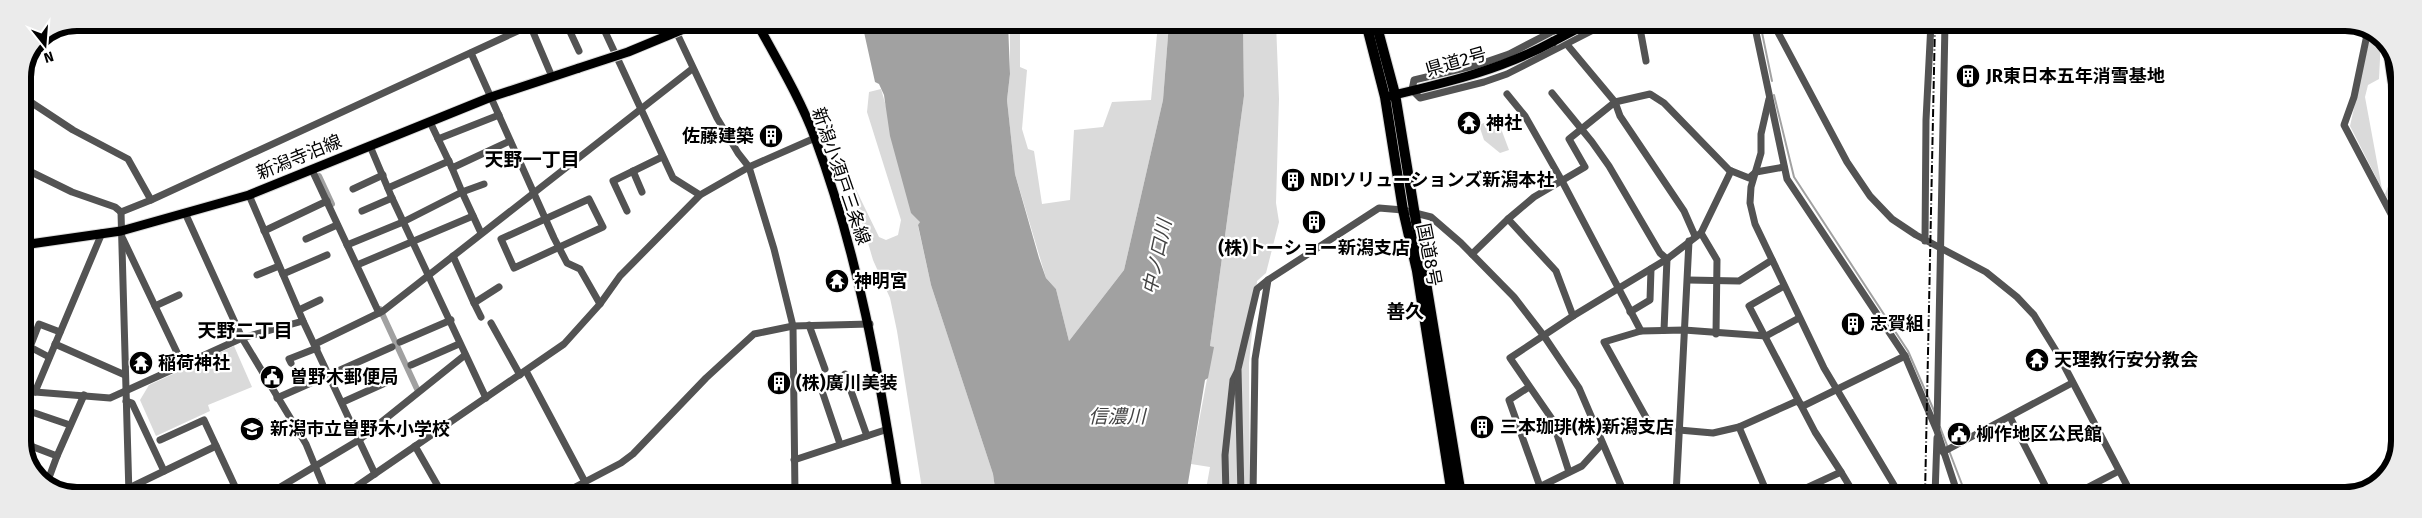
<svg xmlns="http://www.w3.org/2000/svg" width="2422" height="518" font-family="'Fira Sans','Noto Sans JP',sans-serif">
<rect width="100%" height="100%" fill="#fff"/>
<!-- green -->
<g fill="#dadada">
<polygon points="1010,23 1020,23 1020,67 1027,70 1022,129 1028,149 1034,151 1042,204 1070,200 1074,130 1103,127 1112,102 1151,100 1158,23 1169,23 1163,100 1124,270 1069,341 1056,289 1046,278 1015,174 1007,100 1010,74"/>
<polygon points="1243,23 1276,23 1279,99 1276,203 1279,222 1266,273 1257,281 1249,363 1250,495 1205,495 1210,467 1191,464 1213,347 1210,346 1244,96"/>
<polygon points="2371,32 2381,38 2379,79 2368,85 2365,97 2382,189 2350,126"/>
<polygon points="881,89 920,222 918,226 931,285 993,474 996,495 923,495 897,331 890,298 873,260 847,171 879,237 886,240 898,235 901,220 867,112 869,92"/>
<polygon points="1497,118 1509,150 1500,153 1484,140 1479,125"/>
<polygon points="2389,184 2399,201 2399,219 2385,194"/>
<polygon points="234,346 252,387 208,405 210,411 156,436 140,400 149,385"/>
</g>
<!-- water -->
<polygon fill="#a1a1a1" points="862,23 1008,23 1010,74 1007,100 1015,174 1039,258 1046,278 1056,289 1069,341 1124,270 1163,100 1169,23 1243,23 1244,96 1210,346 1214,347 1208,378 1205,380 1186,495 996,495 993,474 931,285 918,225 920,222 911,213 890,136 884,95 879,84 875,82"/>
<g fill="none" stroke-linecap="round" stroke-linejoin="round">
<!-- stream -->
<g stroke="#a1a1a1" stroke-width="2">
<polyline points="1760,23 1772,81"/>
<polyline points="1774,95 1794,177 1908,351 1935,413"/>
<polyline points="1940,427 1966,495"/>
</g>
<!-- canal -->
<g stroke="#a1a1a1" stroke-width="6">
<polyline points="319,176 332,204"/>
<polyline points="380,309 417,389"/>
</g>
<!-- major casing -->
<g stroke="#dbdbdb" stroke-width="11">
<g id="major">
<path d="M757 23C777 60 800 98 815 138 858 254 879 373 898 495"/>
<path d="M1390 96C1448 82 1501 70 1554 41"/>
<polyline points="23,245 121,231 249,195 491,97 579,68"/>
</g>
</g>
<!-- highway casing -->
<g stroke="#dbdbdb" stroke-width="12">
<g id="highway">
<polyline points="1366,23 1385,97 1403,210 1417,271 1452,495"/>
<polyline points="1376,23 1395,94 1461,495"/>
<polyline points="2387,43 2399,125"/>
</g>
</g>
<!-- minor -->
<g stroke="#535353" stroke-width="7">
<polyline points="566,23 579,51"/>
<polyline points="601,23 673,178 700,195"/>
<polyline points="672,23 717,118 738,153 749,167 774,249 793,326 795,495"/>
<polyline points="1549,23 1615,102 1650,94 1664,103 1729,170 1749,178 1756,172 1784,167"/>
<polyline points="1569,23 1509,54 1477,65 1414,80 1412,90 1420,98 1484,82 1507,74 1607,23"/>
<polyline points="1639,23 1646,61"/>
<polyline points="1754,23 1787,179 1905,356 1937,431 1958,495"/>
<polyline points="1773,23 1847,162 1870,196 1892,219 1916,235 1986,272 2017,297 2034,315 2058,354 2132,495"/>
<polyline points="530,25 550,72"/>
<polyline points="2368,30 2354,97 2344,125 2399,229"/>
<polyline points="471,53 554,238 567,263 580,269 600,304"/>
<polyline points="1552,93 1592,142 1609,166 1660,253 1667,259"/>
<polyline points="1507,94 1525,116 1562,181 1641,331 1604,342 1648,421"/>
<polyline points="23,97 73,130 128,159 151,200"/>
<polyline points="1769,99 1761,134 1761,153 1751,187 1750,203 1755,224 1824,368 1900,495"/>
<polyline points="430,122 452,168 510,141"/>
<polyline points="438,139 499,115"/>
<polyline points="370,146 392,198 486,398"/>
<polyline points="23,168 72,192 115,207 121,212"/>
<polyline points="452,168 462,192 484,184"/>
<polyline points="312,170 379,313"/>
<polyline points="633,171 642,192"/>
<polyline points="388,188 449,161"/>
<polyline points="353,189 383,175"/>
<polyline points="249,195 303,321 375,474"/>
<polygon points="589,199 603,227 514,268 501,239"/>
<polyline points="362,211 392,198"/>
<polyline points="627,211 613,181 662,157"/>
<polyline points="121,212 151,200 535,23"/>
<polyline points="121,212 129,495"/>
<polyline points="186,215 242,338 306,444 327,495"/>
<polyline points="1508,219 1556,271 1573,316"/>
<polyline points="264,231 327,201"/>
<polyline points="1701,233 1717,260 1716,334"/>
<polyline points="123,239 183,365"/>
<polyline points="306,239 337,225"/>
<polyline points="1925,241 1926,120 1931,23"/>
<polyline points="347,245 403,222 462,192 481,233"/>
<polyline points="23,253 27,244"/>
<polyline points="1472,254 1508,219 1534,197 1585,167 1569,139 1615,102 1620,116 1684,211 1695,236"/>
<polyline points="453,256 474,303 499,287"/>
<polyline points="357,265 473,216"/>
<polyline points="283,274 327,255"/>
<polyline points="257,275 279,266"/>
<polyline points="1688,280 1739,281 1772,260"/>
<polyline points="1784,286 1749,306 1815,432 1841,472"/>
<polyline points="474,303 481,317"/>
<polyline points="155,306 179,295"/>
<polyline points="299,310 320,300"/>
<polyline points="1630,312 1650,300 1651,269"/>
<polyline points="491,323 520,375"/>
<polyline points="809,325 825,369"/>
<polyline points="1664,330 1667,259"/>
<polyline points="1641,331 1684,330 1766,336 1799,318"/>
<polyline points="400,342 451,320"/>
<polyline points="55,344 125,375"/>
<polyline points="315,344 383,311 692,69"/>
<polyline points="49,357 30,347 39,324 60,332"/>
<polyline points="291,363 289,359 317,348"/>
<polyline points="411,365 459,344"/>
<polyline points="526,371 585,482"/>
<polyline points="845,374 867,436"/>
<polyline points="819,382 840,444"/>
<polyline points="1529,387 1509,400 1543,495"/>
<polyline points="23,388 35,392 110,398 242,338 303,321"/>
<polyline points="35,392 102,233"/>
<polyline points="277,398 392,347"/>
<polyline points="126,401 132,403 164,471"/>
<polyline points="343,402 394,379"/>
<polyline points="23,409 70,425"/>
<polyline points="2010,417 2050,495"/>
<polyline points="1739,427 1768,495"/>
<polyline points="1937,427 1945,23"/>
<polyline points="1679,430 1713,433 1739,427 1797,401 1803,406 1905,356"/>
<polyline points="160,440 204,420 239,495"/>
<polyline points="23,443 57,456 84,395"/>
<polyline points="415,446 443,495"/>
<polyline points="1943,452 2072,383"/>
<polyline points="794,460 888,429"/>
<polyline points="1569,472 1552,419 1510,358 1573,316 1667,259 1701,233 1731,171"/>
<polyline points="47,483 57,456"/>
<polyline points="47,483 65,490 64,493"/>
<polyline points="129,488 216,446"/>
<polyline points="267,495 359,440 465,355"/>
<polyline points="344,495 564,344 600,304 620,276 700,195 749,167 815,138"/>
<polyline points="560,495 621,463 633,454 706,378 754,334 793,326 870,324"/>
<polyline points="1226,495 1225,455 1233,380 1237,372"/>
<polyline points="1241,495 1238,369 1257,289 1268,280"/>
<polyline points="1253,495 1255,359 1268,280 1379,208 1403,210 1431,217 1461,243 1514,297 1544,336 1579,388 1625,495"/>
<polyline points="1391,495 1451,487"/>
<polyline points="1523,495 1582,466 1602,444"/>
<polyline points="1676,495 1689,241"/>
<polyline points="1791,495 1841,472 1855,495"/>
<polyline points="1935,495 1937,438"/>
<polyline points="2073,495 2119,471"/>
</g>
<!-- major -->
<use href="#major" stroke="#000" stroke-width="9"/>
<!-- highway -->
<use href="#highway" stroke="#000" stroke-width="10"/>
<!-- rail -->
<polyline stroke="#000" stroke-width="2" stroke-dasharray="8 2.5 1 2.5" stroke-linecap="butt" points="1925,495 1935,23"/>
<!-- major-bridge casing -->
<g stroke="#dbdbdb" stroke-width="11" stroke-linecap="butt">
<g id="major-bridge">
<polyline points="1554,41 1588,23"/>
<polyline points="579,68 628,52 698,23"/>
</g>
</g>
<!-- major-bridge -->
<use href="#major-bridge" stroke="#000" stroke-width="9"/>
</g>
<!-- icons -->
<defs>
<g id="building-disc" transform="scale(1.25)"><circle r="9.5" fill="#000" stroke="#fff"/><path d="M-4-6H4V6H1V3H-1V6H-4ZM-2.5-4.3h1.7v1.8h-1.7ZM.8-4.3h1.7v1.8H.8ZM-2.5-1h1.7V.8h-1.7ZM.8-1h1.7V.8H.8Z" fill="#fff"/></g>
<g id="temple-disc" transform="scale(1.25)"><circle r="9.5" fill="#000" stroke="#fff"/><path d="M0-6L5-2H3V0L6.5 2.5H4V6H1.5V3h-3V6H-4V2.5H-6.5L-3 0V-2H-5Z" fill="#fff"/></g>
<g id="civic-disc" transform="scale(1.25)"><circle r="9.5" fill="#000" stroke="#fff"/><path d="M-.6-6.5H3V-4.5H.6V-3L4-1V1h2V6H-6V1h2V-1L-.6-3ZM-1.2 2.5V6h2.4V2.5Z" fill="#fff"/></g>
<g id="school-disc" transform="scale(1.25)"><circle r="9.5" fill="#000" stroke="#fff"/><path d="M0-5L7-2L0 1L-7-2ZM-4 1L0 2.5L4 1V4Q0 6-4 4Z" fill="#fff"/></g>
</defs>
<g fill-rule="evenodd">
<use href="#building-disc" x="1968" y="76"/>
<use href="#temple-disc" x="1469" y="123"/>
<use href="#building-disc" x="771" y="136"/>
<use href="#building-disc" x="1293" y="180"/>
<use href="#building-disc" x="1314" y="222"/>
<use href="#temple-disc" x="837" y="281"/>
<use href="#building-disc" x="1853" y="324"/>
<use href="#temple-disc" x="2037" y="360"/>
<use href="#temple-disc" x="141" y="363"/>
<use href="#civic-disc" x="272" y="377"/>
<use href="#building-disc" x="779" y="383"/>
<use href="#building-disc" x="1482" y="427"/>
<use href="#school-disc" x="252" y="429"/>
<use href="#civic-disc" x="1959" y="434"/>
</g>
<g text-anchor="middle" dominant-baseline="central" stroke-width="4.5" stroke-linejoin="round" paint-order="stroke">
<!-- street labels -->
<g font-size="18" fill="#000" stroke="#fff">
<text transform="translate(1456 62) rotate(-16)">県道2号</text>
<text transform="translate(299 157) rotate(-22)">新潟寺泊線</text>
<text transform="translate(841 176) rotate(71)">新潟小須戸三条線</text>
<text transform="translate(1429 255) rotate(79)">国道8号</text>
</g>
<!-- poi labels -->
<g font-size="18" font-weight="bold" fill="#000" stroke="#fff" text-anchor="start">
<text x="1986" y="76">JR東日本五年消雪基地</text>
<text x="1486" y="123">神社</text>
<text x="754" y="136" text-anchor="end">佐藤建築</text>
<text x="1310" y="180">NDIソリューションズ新潟本社</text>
<text x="1314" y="248" text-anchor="middle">(株)トーショー新潟支店</text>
<text x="854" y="281">神明宮</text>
<text x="1870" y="324">志賀組</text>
<text x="2054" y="360">天理教行安分教会</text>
<text x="158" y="363">稲荷神社</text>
<text x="290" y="377">曽野木郵便局</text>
<text x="796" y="383">(株)廣川美装</text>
<text x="1500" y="427">三本珈琲(株)新潟支店</text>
<text x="270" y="429">新潟市立曽野木小学校</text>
<text x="1976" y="434">柳作地区公民館</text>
</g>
<!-- neighbourhood labels -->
<g font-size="19" font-weight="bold" fill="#000" stroke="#fff">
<text x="532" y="159">天野一丁目</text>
<text x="1405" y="311">善久</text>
<text x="245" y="330">天野二丁目</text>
</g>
<!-- water labels -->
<g font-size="19" font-style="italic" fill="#424242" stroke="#fff">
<text transform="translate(1157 257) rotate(-78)">中ノ口川</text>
<text x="1117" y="416">信濃川</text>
</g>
</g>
<!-- crop -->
<path d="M0 0H2422V518H0ZM77 31H2345A46 46 0 0 1 2391 77V441A46 46 0 0 1 2345 487H77A46 46 0 0 1 31 441V77A46 46 0 0 1 77 31Z" fill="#ebebeb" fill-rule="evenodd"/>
<path fill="none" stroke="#000" stroke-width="6" d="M77 31H2345A46 46 0 0 1 2391 77V441A46 46 0 0 1 2345 487H77A46 46 0 0 1 31 441V77A46 46 0 0 1 77 31Z"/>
<!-- north arrow -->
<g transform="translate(45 45) rotate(163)" stroke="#ffffff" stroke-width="4" paint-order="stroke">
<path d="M0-4L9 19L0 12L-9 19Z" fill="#000000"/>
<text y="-8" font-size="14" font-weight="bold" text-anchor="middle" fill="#000000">N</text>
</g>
</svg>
